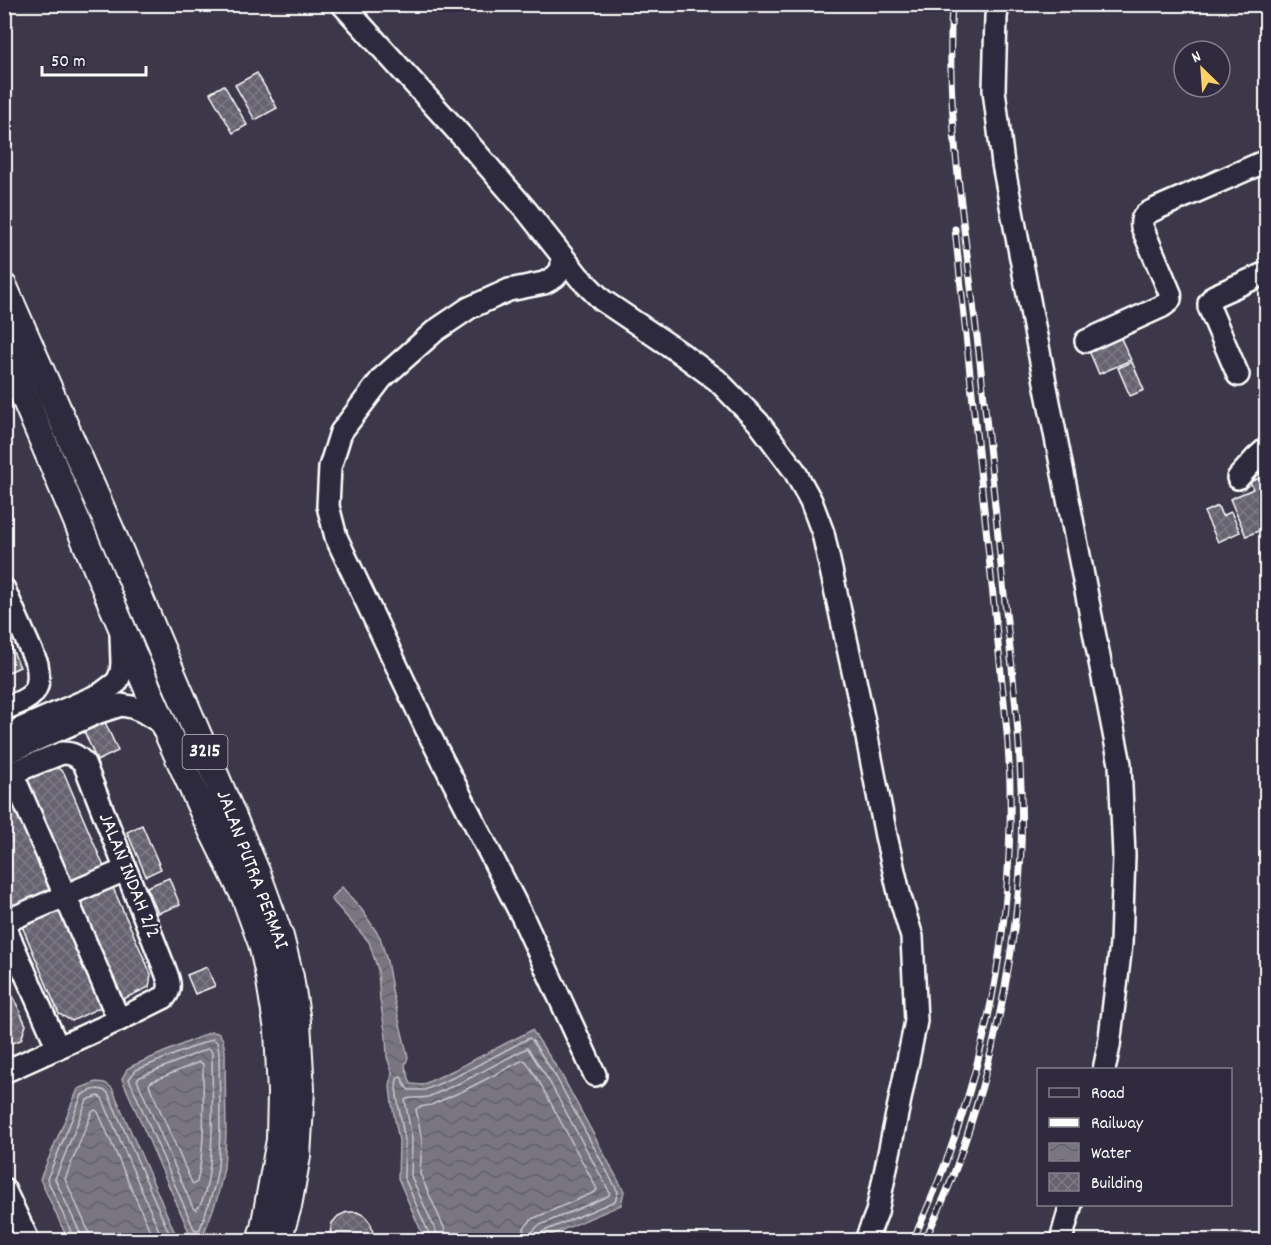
<svg xmlns="http://www.w3.org/2000/svg" width="1271" height="1245" font-family="Dekko,sans-serif">
<defs>
<pattern id="water-waves" width="16" height="10" patternUnits="userSpaceOnUse" patternTransform="scale(1.5)"><rect width="16" height="10" fill="#797682"/><path d="M0 5q4-4 8 0t8 0" fill="none" stroke="#626167"/></pattern>
<pattern id="building-cross-hatch" width="8" height="8" patternUnits="userSpaceOnUse" patternTransform="scale(1.5)"><rect width="8" height="8" fill="#666270"/><path d="M0 0l8 8M0 8l8-8" fill="none" stroke="#7d7a85"/></pattern>
</defs>
<rect width="100%" height="100%" fill="#3c3749"/>
<filter id="ink" filterUnits="userSpaceOnUse"><feTurbulence type="fractalNoise" baseFrequency=".0167" numOctaves="2"/><feDisplacementMap in="SourceGraphic" scale="12" xChannelSelector="R" yChannelSelector="G"/><feConvolveMatrix kernelMatrix="1 2 1 2 8 2 1 2 1" color-interpolation-filters="sRGB"/></filter>
<g filter="url(#ink)">
<!-- water -->
<g fill="url(#water-waves)" stroke="#afadb4" stroke-width="1.5">
<polygon points="342,887 362,910 380,937 387,961 393,995 408,1057 405,1066 411,1084 422,1085 456,1069 532,1030 561,1074 624,1191 621,1205 539,1240 425,1240 398,1178 399,1141 392,1104 390,1087 392,1072 387,1057 386,1037 380,1000 378,970 369,942 331,899"/>
<polygon points="211,1032 219,1033 223,1040 225,1051 226,1134 224,1168 217,1199 204,1233 199,1237 193,1238 190,1234 122,1079 127,1069 132,1066"/>
<polygon points="96,1082 105,1083 112,1088 178,1240 68,1240 40,1179 78,1089"/>
</g>
<g fill="none" stroke-linecap="round" stroke-linejoin="round">
<!-- shore -->
<g stroke="#c9c8cd" stroke-width="1.5">
<path d="M213 1039 217 1042 219 1052C219 1090 222 1128 218 1165 216 1187 207 1208 200 1229L197 1230 194 1229 129 1079 136 1070Z"/>
<path d="M207 1049H210L212 1053C212 1083 217 1192 196 1210L193 1208 137 1080 140 1077Z"/>
<path d="M199 1062 203 1064C203 1104 206 1144 197 1182L194 1184 192 1183 149 1085 151 1082Z"/>
<path d="M73 1240V1236L47 1179 82 1095C90 1090 100 1086 108 1093L172 1240"/>
<polyline points="81,1240 80,1233 55,1179 87,1100 98,1096 102,1098 163,1240"/>
<polyline points="90,1240 88,1230 65,1179 92,1112 95,1110 98,1112 154,1240"/>
<polyline points="430,1240 430,1236 404,1177 405,1141 398,1103 396,1087 397,1079 400,1077 402,1078 406,1087 409,1090 425,1090 459,1075 529,1038 532,1040 556,1077 618,1192 615,1201 542,1232 539,1236 538,1240"/>
<path d="M438 1240 437 1234 411 1176 412 1139 405 1100C411 1096 421 1099 428 1097L462 1082 527 1048 529 1050 549 1081 610 1193 608 1196 538 1226 532 1232 531 1240"/>
<polyline points="447,1240 445,1230 420,1174 422,1141 416,1109 419,1107 431,1105 465,1090 523,1060 526,1061 541,1085 597,1189 595,1192 532,1219 524,1228 522,1240"/>
</g>
</g>
<!-- building -->
<g fill="url(#building-cross-hatch)" stroke="#fff" stroke-width="1.5">
<polygon points="257,73 277,108 255,120 235,85"/>
<polygon points="224,85 247,125 233,133 210,93"/>
<polygon points="1118,332 1131,360 1099,374 1087,346"/>
<polygon points="1132,362 1144,390 1130,396 1118,368"/>
<polygon points="1266,475 1266,528 1246,536 1230,499 1253,489 1250,482"/>
<polygon points="1218,506 1222,516 1231,512 1240,532 1218,542 1204,512"/>
<polygon points="4,631 20,667 4,674"/>
<polygon points="105,722 118,751 97,761 84,731"/>
<polygon points="54,765 64,773 104,867 66,884 20,780"/>
<polygon points="9,784 56,889 14,908 4,887 4,786"/>
<polygon points="142,825 161,869 146,876 127,832"/>
<polygon points="169,878 180,905 158,913 147,887"/>
<polygon points="110,881 151,974 149,987 117,1002 74,896"/>
<polygon points="61,902 105,1005 72,1021 59,1014 19,919"/>
<polygon points="207,967 215,986 195,994 187,975"/>
<polygon points="4,976 26,1025 21,1040 4,1046"/>
<polygon points="4,1204 21,1240 4,1240"/>
<polygon points="347,1212 357,1212 365,1216 371,1224 373,1233 371,1240 331,1240 330,1233 332,1223 338,1216"/>
</g>
<g fill="none" stroke-linecap="round" stroke-linejoin="round">
<!-- minor casing -->
<g stroke="#fff" stroke-width="26">
<g id="minor">
<polyline points="342,4 468,143 526,210 579,277 602,300 679,352 717,380 758,422 794,470 811,501 823,533 863,717 886,836 900,897 912,937 916,1021 877,1212 866,1240"/>
<polyline points="998,4 996,17 994,90 1003,164 1034,326 1120,764 1124,856 1121,944 1109,1046 1104,1070"/>
<polyline points="562,256 562,269 555,277 544,283 509,290 469,308 435,331 382,378 341,432 330,467 328,506 336,537 426,728 523,918 595,1075"/>
<path d="M1086 341 1161 307C1167 303 1172 301 1170 293L1142 227C1140 215 1149 212 1158 208L1266 161"/>
<polyline points="1238,375 1209,307 1209,303 1214,296 1266,273"/>
<polyline points="1238,478 1256,458 1266,449"/>
<path d="M4 589 37 664C43 694 29 699 4 709"/>
<polyline points="4,736 101,694 117,682 121,673 122,663 121,635"/>
<polyline points="4,754 99,712 121,705 132,707 142,711 165,725"/>
<polyline points="12,773 119,1020"/>
<path d="M4 776 62 753C73 753 77 756 84 763L164 967C168 978 173 987 165 997L119 1020 4 1072"/>
<polyline points="4,922 125,870"/>
<polyline points="4,925 58,1048"/>
<polyline points="4,1189 28,1240"/>
<polyline points="1061,1240 1071,1204"/>
</g>
</g>
<!-- major casing -->
<g stroke="#fff" stroke-width="30">
<g id="major">
<polyline points="4,287 112,533 258,876 280,937 290,977 297,1022 301,1090 297,1156 288,1206 278,1240"/>
<polyline points="4,349 150,694 206,818 245,897 262,944 269,975 278,1030 281,1093 280,1140 264,1228 260,1240"/>
</g>
</g>
<!-- minor -->
<use href="#minor" stroke="#2f2a3d" stroke-width="21"/>
<!-- major -->
<use href="#major" stroke="#2f2a3d" stroke-width="26"/>
<!-- rail casing -->
<g stroke="#fff" stroke-width="7">
<g id="rail">
<path d="M913 1240C974 1110 1007 969 1010 825 1011 787 1009 749 1005 711L955 229"/>
<path d="M925 1240C936 1216 948 1191 957 1165 988 1078 1009 987 1018 895 1028 794 1015 694 1004 594 994 500 986 406 974 312 962 209 946 108 952 4"/>
</g>
</g>
<!-- rail -->
<use href="#rail" stroke="#2f2a3d" stroke-width="4.5" stroke-dasharray="14" stroke-linecap="butt"/>
</g>
</g>
<g text-anchor="middle" dominant-baseline="central" stroke-width="4.5" stroke-linejoin="round" paint-order="stroke">
<!-- shield labels -->
<rect fill="#2f2a3d" stroke="#c1bfc5" stroke-width="1.5" x="182.5" y="735" width="45" height="34" rx="4.5"/>
<g font-size="20" font-weight="bold" fill="#fff">
<text x="205" y="752">3215</text>
</g>
<!-- street labels -->
<g font-size="21" fill="#fff" stroke="#2f2a3d">
<text transform="translate(251 870) rotate(69)">JALAN PUTRA PERMAI</text>
<text transform="translate(128 876) rotate(68)">JALAN INDAH 2/2</text>
</g>
</g>
<!-- margin -->
<rect width="1271" height="1245" fill="none" stroke="#2f2a3d" stroke-width="24"/>
<rect x="12" y="12" width="1247" height="1221" fill="none" stroke="#fff" stroke-width="2" filter="url(#ink)"/>
<!-- legend -->
<rect x="1037" y="1068" width="195" height="138" fill="#2f2a3d" stroke="#827f8b" stroke-width="1.5"/>
<rect x="1049" y="1088" width="30" height="9" fill="#2f2a3d" stroke="#827f8b" stroke-width="1.5"/>
<text x="1091" y="1098" font-size="18" fill="#ffffff">Road</text>
<rect x="1049" y="1118" width="30" height="9" fill="#ffffff" stroke="#827f8b" stroke-width="1.5"/>
<text x="1091" y="1128" font-size="18" fill="#ffffff">Railway</text>
<rect x="1049" y="1143" width="30" height="18" fill="url(#water-waves)" stroke="#827f8b" stroke-width="1.5"/>
<text x="1091" y="1158" font-size="18" fill="#ffffff">Water</text>
<rect x="1049" y="1173" width="30" height="18" fill="url(#building-cross-hatch)" stroke="#827f8b" stroke-width="1.5"/>
<text x="1091" y="1188" font-size="18" fill="#ffffff">Building</text>
<!-- north arrow -->
<g transform="translate(1202 69) rotate(335)"><circle r="28" fill="#2f2a3d" stroke="#827f8b" stroke-width="1.5"/>
<path d="M0-4.5L10 22L0 15L-10 22Z" fill="#ffd166"/>
<text y="-9" font-size="16" font-weight="bold" text-anchor="middle" fill="#ffffff">N</text>
</g>
<!-- scale -->
<path d="M42 66v9h104v-9" fill="none" stroke="#ffffff" stroke-width="3"/>
<text x="51" y="66" font-size="18" fill="#ffffff" stroke="#2f2a3d" stroke-width="4.5" paint-order="stroke">50 m</text>
</svg>
